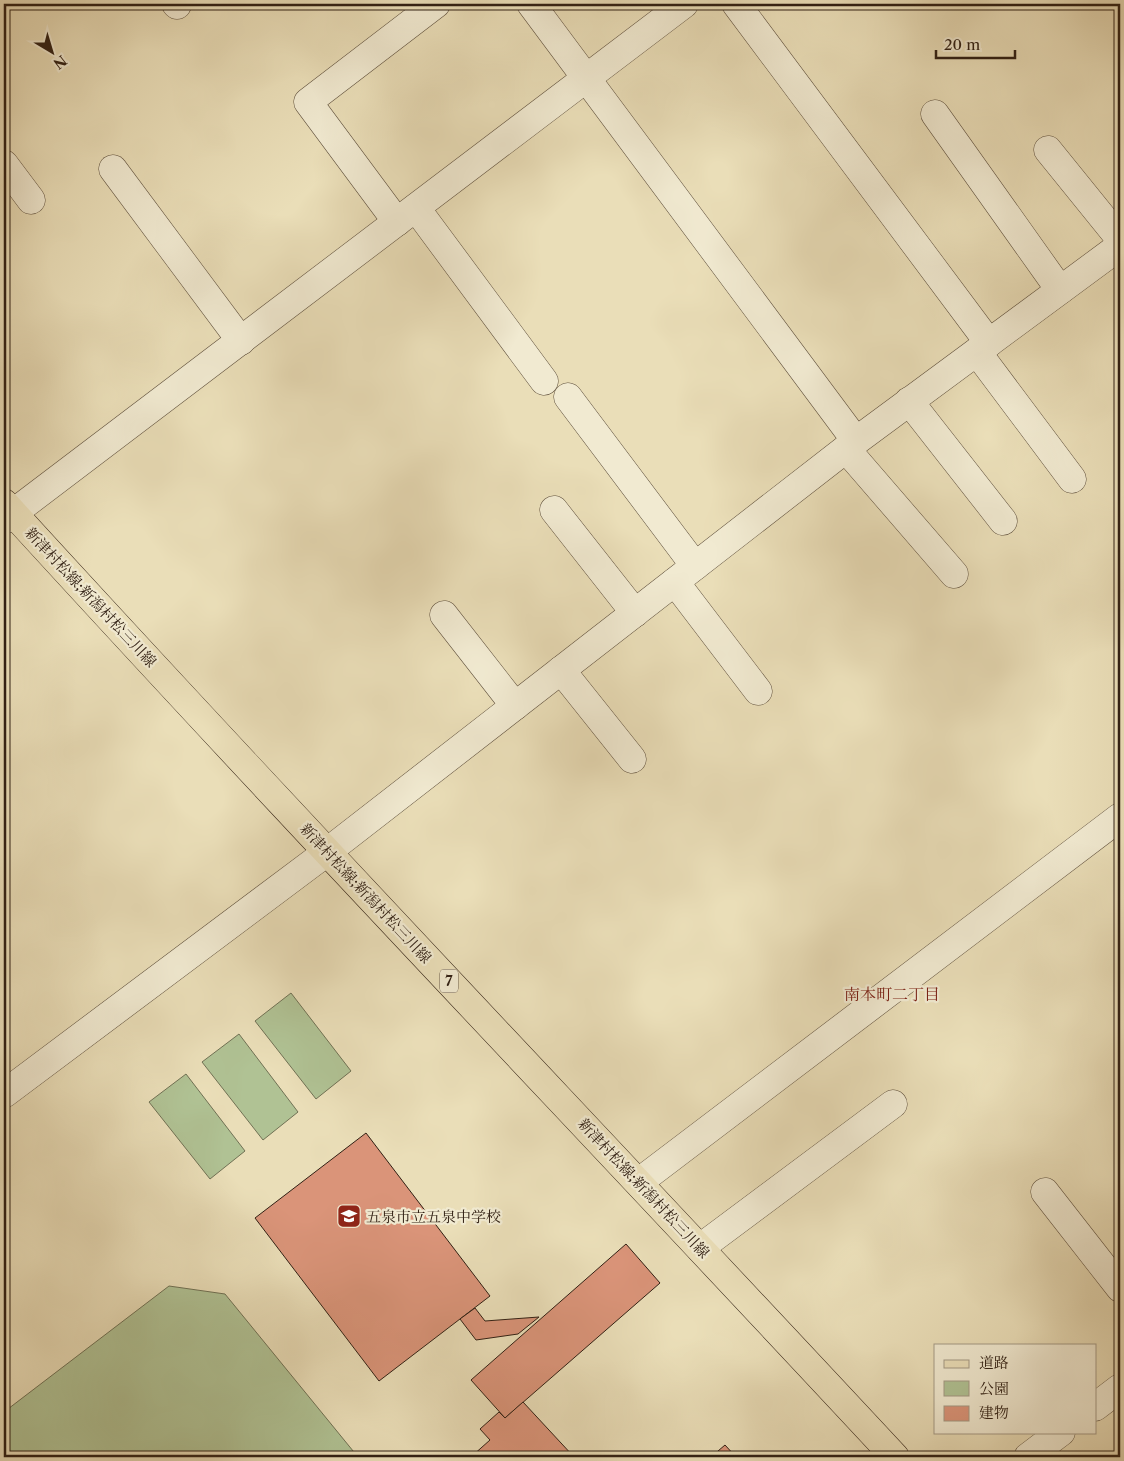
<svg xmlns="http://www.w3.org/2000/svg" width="1124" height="1461" font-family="'Libre Caslon Text','Noto Serif JP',serif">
<rect width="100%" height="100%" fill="#eadeb8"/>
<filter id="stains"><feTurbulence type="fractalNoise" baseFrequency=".004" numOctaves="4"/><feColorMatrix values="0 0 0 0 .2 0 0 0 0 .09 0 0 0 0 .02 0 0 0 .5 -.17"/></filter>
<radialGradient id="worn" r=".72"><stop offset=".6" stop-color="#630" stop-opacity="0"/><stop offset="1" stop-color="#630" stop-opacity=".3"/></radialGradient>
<!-- green -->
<g fill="#b0c294" stroke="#707154">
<polygon points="291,993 351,1071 316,1099 255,1021"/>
<polygon points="239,1034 298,1112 263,1140 202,1062"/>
<polygon points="186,1074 245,1151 210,1179 149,1102"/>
<polygon points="169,1286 225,1294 358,1457 4,1457 4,1412"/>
</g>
<!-- building -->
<g fill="#da9479" stroke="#312014">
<polygon points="366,1133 490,1296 379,1381 255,1218"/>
<polygon points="626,1244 660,1283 505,1418 471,1380"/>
<polygon points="475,1308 485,1321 539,1317 518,1334 476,1340 460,1319"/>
<polygon points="523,1402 574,1457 474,1457 472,1456 490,1440 480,1429 499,1412 505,1418"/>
<polygon points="725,1445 736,1457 711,1457"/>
</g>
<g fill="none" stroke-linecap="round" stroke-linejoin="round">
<!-- minor casing -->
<g stroke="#5f503d" stroke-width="29">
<g id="minor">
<polyline points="176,4 177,5"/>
<polyline points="531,4 856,441"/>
<polyline points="736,4 989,343"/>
<polyline points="935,114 1060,290"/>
<polyline points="1048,150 1120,239"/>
<polyline points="4,164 31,200"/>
<polyline points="113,169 241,341"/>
<polyline points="416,208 544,381"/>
<polyline points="397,222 308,102 436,4"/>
<polyline points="977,352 1072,479"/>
<polyline points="568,397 695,566"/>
<polyline points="909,401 1003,521"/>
<polyline points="846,449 954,574"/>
<polyline points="554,510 635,613"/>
<polyline points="4,520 684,4"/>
<polyline points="675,582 758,691"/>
<polyline points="444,615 515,706"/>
<polyline points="561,670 632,759"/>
<polyline points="4,1094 327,852 856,441 1120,246"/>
<polyline points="639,1182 1120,817"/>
<polyline points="1045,1192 1120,1288"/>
<polyline points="700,1248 893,1104"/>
<polyline points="1095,1407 1120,1388"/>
<polyline points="1028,1457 1061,1432"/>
</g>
</g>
<!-- major casing -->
<g stroke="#312014" stroke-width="29">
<path id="major" d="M4 503C297 824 599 1139 895 1457"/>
</g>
<!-- minor -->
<use href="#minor" stroke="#f1ead1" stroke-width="28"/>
<!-- major -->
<use href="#major" stroke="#eadeb8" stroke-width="28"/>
</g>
<!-- icons -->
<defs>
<g id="school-square" transform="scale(1.25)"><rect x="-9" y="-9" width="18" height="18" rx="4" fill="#8f2418" stroke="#f1ead1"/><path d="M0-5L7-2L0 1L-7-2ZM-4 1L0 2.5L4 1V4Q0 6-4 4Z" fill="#fff"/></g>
</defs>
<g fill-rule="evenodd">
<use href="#school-square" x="349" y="1216"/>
</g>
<g text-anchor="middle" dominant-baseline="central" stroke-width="4.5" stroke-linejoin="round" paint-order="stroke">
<!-- shield labels -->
<rect fill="#f1ead1" stroke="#6b5d4d" stroke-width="1" x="440" y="969.5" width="18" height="23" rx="4"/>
<g font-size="14" font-weight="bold" fill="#312014">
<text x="449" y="981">7</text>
</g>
<!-- street labels -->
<g font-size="15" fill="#312014" stroke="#f1ead1">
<text transform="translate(91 597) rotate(47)">新津村松線;新潟村松三川線</text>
<text transform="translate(366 893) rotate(47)">新津村松線;新潟村松三川線</text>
<text transform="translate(644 1188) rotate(47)">新津村松線;新潟村松三川線</text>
</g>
<!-- poi labels -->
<g font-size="15" fill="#312014" stroke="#f1ead1" text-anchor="start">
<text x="366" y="1216">五泉市立五泉中学校</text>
</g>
<!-- neighbourhood labels -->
<g font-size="16" fill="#7a1f14" stroke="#f1ead1">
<text x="892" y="994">南本町二丁目</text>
</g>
</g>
<!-- margin -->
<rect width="1124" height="1461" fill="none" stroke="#eadeb8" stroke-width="20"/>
<rect x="5" y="5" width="1114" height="1451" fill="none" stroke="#312014" stroke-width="2.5"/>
<rect x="10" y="10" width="1104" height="1441" fill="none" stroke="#312014"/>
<!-- legend -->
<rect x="934" y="1344" width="162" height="90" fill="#f1ead1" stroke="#a49985"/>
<rect x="944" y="1360" width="25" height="8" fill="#eadeb8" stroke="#a49985"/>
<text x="979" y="1368" font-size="15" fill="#312014">道路</text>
<rect x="944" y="1381" width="25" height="15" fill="#b0c294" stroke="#a49985"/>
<text x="979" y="1394" font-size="15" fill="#312014">公園</text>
<rect x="944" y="1406" width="25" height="15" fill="#da9479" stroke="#a49985"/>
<text x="979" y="1418" font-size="15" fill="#312014">建物</text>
<!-- north arrow -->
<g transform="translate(52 52) rotate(142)" stroke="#f1ead1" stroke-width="4" paint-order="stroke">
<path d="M0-4L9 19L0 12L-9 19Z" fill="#312014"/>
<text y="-8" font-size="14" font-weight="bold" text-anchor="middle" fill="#312014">N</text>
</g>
<!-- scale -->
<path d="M936 50v8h79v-8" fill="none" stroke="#312014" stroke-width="2.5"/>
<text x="944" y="50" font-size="15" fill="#312014" stroke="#f1ead1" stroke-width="4" paint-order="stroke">20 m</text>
<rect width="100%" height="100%" filter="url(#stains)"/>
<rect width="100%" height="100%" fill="url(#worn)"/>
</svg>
